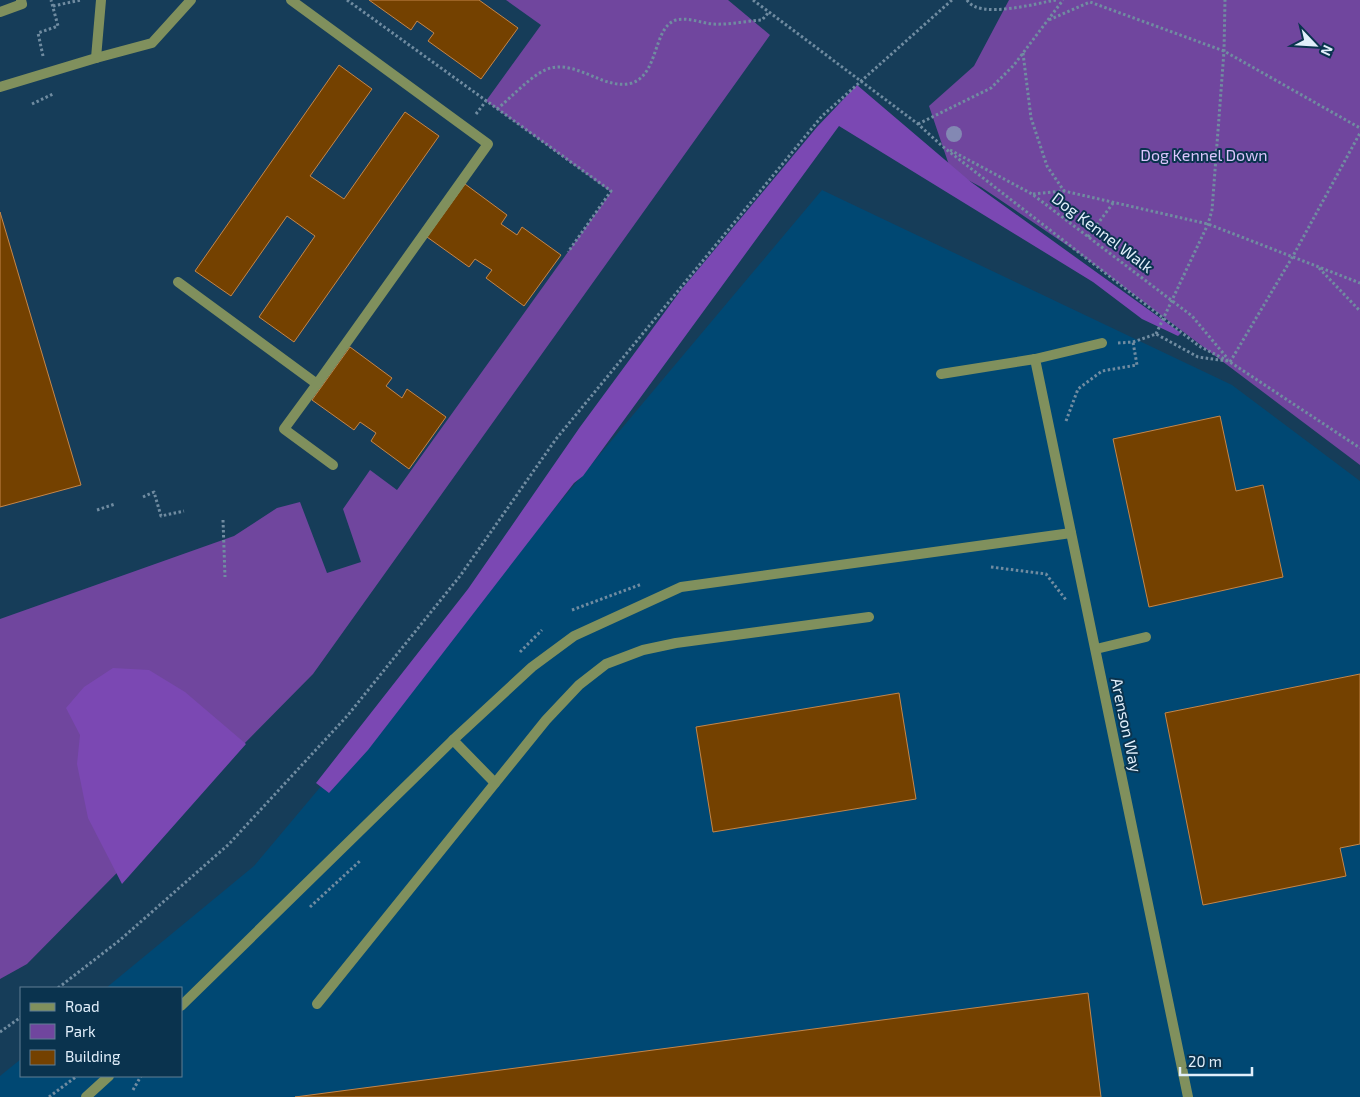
<svg xmlns="http://www.w3.org/2000/svg" width="1360" height="1097" font-family="'Exo 2',sans-serif">
<rect width="100%" height="100%" fill="#163d59"/>
<!-- built -->
<polygon fill="#004873" points="822,190 1232,385 1360,481 1360,1097 0,1097 0,1076 21,1059 21,1076 181,1076 181,988 106,988 254,866"/>
<!-- green -->
<g fill="#70469e">
<polygon points="506,0 728,0 770,35 313,674 27,964 0,979 0,619 234,536 277,508 300,502 327,573 361,562 343,509 370,470 397,490 611,192 486,101 541,25"/>
<polygon points="1009,0 1360,0 1360,465 1080,254 981,187 951,171 929,106 974,66"/>
</g>
<!-- forest -->
<g fill="#7b48b3">
<polygon points="857,85 971,182 1181,333 1178,336 1142,319 1093,282 839,126 583,476 574,483 368,750 329,793 316,783 468,589 580,427 681,290 817,127"/>
<polygon points="113,668 149,670 185,692 246,744 122,884 88,818 77,764 80,735 66,708 84,687"/>
</g>
<!-- building -->
<g fill="#744100" stroke="#c58649">
<polygon points="369,0 479,0 518,28 481,79 428,41 434,33 417,21 411,30"/>
<polygon points="339,65 372,89 310,176 344,199 405,112 439,136 294,342 259,317 315,236 287,216 231,296 195,271"/>
<polygon points="465,184 507,215 501,224 517,235 522,227 561,255 524,306 486,278 492,270 475,259 469,267 427,237"/>
<polygon points="0,212 81,485 0,507"/>
<polygon points="350,347 392,378 386,386 402,398 407,389 446,417 409,469 371,441 376,433 360,422 354,430 312,400"/>
<polygon points="1220,416 1236,491 1263,485 1283,577 1149,607 1113,439"/>
<polygon points="1360,674 1360,844 1340,848 1346,876 1203,905 1165,713"/>
<polygon points="899,693 916,799 713,832 696,727"/>
<polygon points="1088,993 1101,1097 295,1097"/>
</g>
<g fill="none" stroke-linecap="round" stroke-linejoin="round">
<!-- path -->
<g stroke="#708ca1" stroke-width="3" stroke-dasharray="2.5 2.5" stroke-linecap="butt">
<polyline points="347,0 611,191 568,252"/>
<polyline points="753,0 918,124 942,146 1199,346 1230,362 1360,448"/>
<path d="M967 0C979 20 1037 3 1056 0"/>
<polyline points="53,6 81,0"/>
<polyline points="1049,20 1090,2 1224,51 1360,128"/>
<polyline points="1023,53 1031,118 1047,166 1064,191"/>
<polyline points="43,56 38,33 58,26 51,0"/>
<polyline points="32,104 53,94"/>
<path d="M497 109C511 98 535 71 551 68 578 61 606 91 632 83 659 74 653 27 676 20 688 17 701 23 713 24 729 25 746 21 762 20L769 12"/>
<polyline points="476,114 486,101"/>
<polyline points="918,124 991,88 1014,65 1063,0"/>
<polyline points="950,150 1032,194 1192,316 1228,359"/>
<polyline points="1033,194 1064,191 1208,224 1360,283"/>
<polyline points="1088,237 1113,203"/>
<polyline points="1319,268 1360,311"/>
<polyline points="1156,334 1208,224 1212,210 1224,51 1225,0"/>
<polyline points="1118,343 1133,342 1156,334 1198,357 1227,361"/>
<polyline points="1230,362 1293,256 1360,133"/>
<polyline points="1066,421 1078,389 1102,371 1137,365 1133,342"/>
<polyline points="143,497 154,492 161,516 184,511"/>
<polyline points="97,510 115,504"/>
<polyline points="223,520 225,577"/>
<polyline points="991,567 1046,574 1066,600"/>
<polyline points="572,610 642,584"/>
<polyline points="520,652 542,630"/>
<polyline points="310,907 361,860"/>
<polyline points="58,988 120,940 229,844 348,715 460,576 556,439 822,116 952,0"/>
<polyline points="0,1032 21,1017"/>
<polyline points="133,1090 141,1076"/>
<polyline points="49,1097 77,1076"/>
</g>
<!-- lane -->
<g stroke="#80905d" stroke-width="10">
<polyline points="0,12 22,4 21,0"/>
<polyline points="96,58 152,43 191,0"/>
<polyline points="0,87 96,58 101,0"/>
<polyline points="178,282 317,384 488,144 291,0"/>
<polyline points="317,384 284,429 333,465"/>
<polyline points="1096,649 1146,637"/>
<polyline points="453,740 495,783"/>
<polyline points="317,1004 546,720 579,685 606,664 643,650 676,643 869,617"/>
</g>
<!-- street -->
<g stroke="#80905d" stroke-width="10">
<polyline points="1035,359 1188,1097"/>
<polyline points="941,374 1035,359 1102,343"/>
<polyline points="181,1006 453,740 532,667 574,636 681,587 1071,533"/>
<polyline points="86,1097 109,1076"/>
</g>
</g>
<!-- trees -->
<circle fill="#8388b3" cx="954" cy="134" r="8"/>
<g text-anchor="middle" dominant-baseline="central" stroke-width="4" stroke-linejoin="round" paint-order="stroke">
<!-- park labels -->
<g font-size="16" fill="#dcc6fd" stroke="#0a334e">
<text x="1204" y="154">Dog Kennel Down</text>
</g>
<!-- street labels -->
<g font-size="16" fill="#e1effb" stroke="#0a334e">
<text transform="translate(1103 232) rotate(37)">Dog Kennel Walk</text>
<text transform="translate(1127 725) rotate(78)">Arenson Way</text>
</g>
</g>
<!-- legend -->
<rect x="20" y="987" width="162" height="90" fill="#0a334e" stroke="#607e93"/>
<rect x="30" y="1003" width="25" height="8" fill="#80905d" stroke="#607e93"/>
<text x="65" y="1012" font-size="15" fill="#e1effb">Road</text>
<rect x="30" y="1024" width="25" height="15" fill="#70469e" stroke="#607e93"/>
<text x="65" y="1037" font-size="15" fill="#e1effb">Park</text>
<rect x="30" y="1050" width="25" height="15" fill="#744100" stroke="#607e93"/>
<text x="65" y="1062" font-size="15" fill="#e1effb">Building</text>
<!-- north arrow -->
<g transform="translate(1315 45) rotate(115)" stroke="#0a334e" stroke-width="4" paint-order="stroke">
<path d="M0-4L9 19L0 12L-9 19Z" fill="#e1effb"/>
<text y="-8" font-size="14" font-weight="bold" text-anchor="middle" fill="#e1effb">N</text>
</g>
<!-- scale -->
<path d="M1180 1067v8h72v-8" fill="none" stroke="#e1effb" stroke-width="2.5"/>
<text x="1188" y="1067" font-size="15" fill="#e1effb" stroke="#0a334e" stroke-width="4" paint-order="stroke">20 m</text>
</svg>
